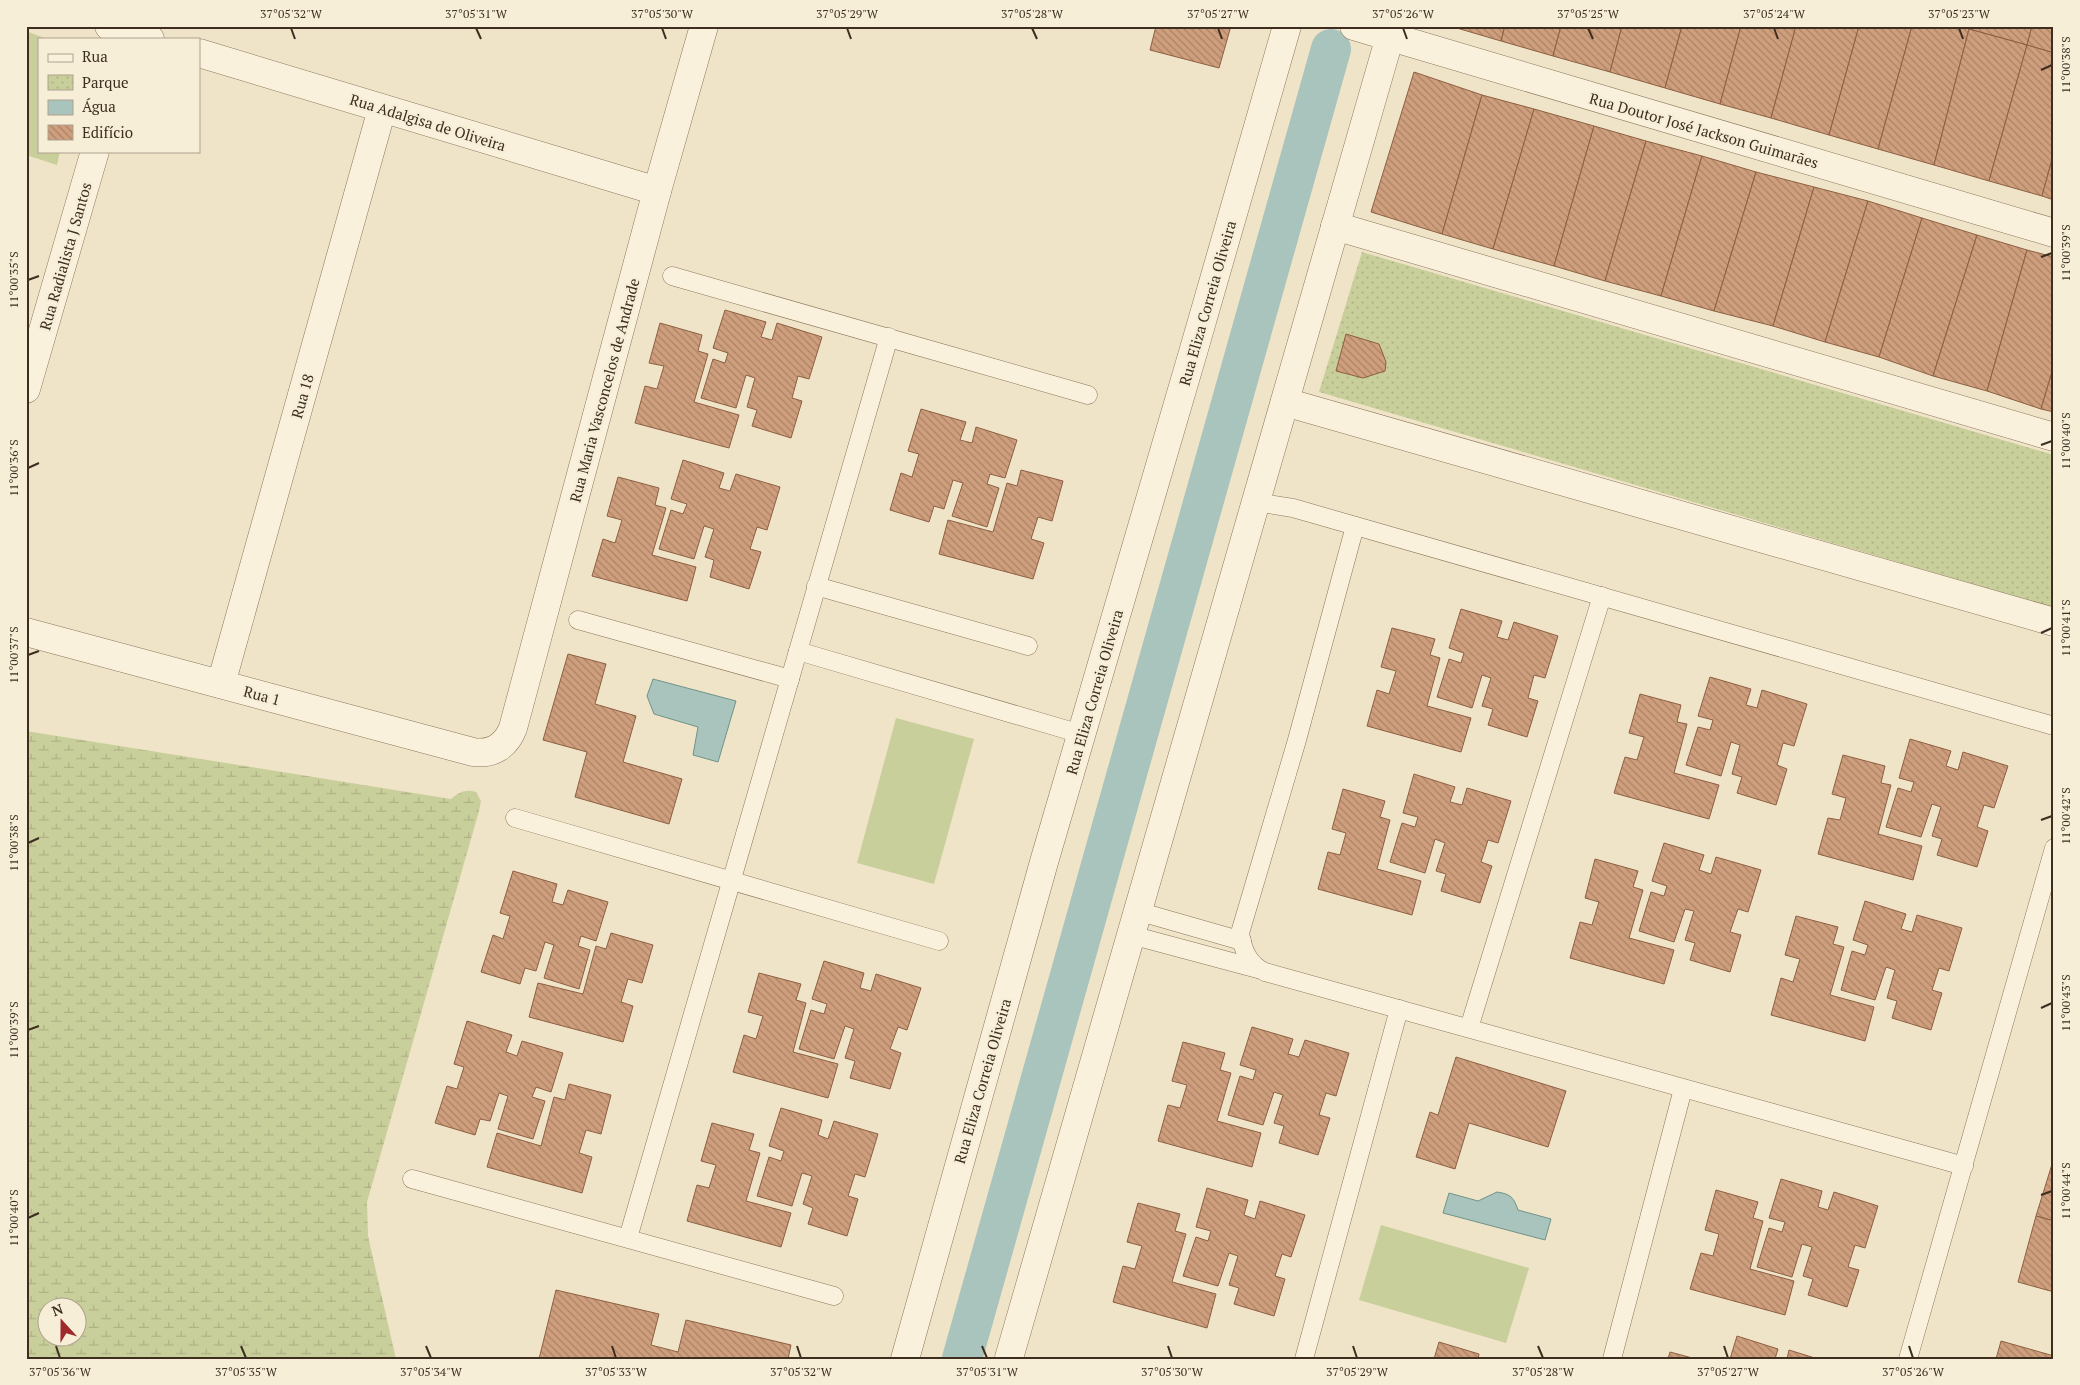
<svg xmlns="http://www.w3.org/2000/svg" width="2080" height="1385" font-family="'PT Serif',serif">
<defs>
<pattern id="wetland-marsh" width="20" height="14" patternUnits="userSpaceOnUse" patternTransform="scale(1.25)"><rect width="20" height="14" fill="#c9cf9b"/><path d="M1 5h8M5 5V1M11 12h8M15 12V8" fill="none" stroke="#aeb285"/></pattern>
<pattern id="park-dots" width="8" height="8" patternUnits="userSpaceOnUse" patternTransform="scale(1.25)"><rect width="8" height="8" fill="#c9cf9b"/><path d="M2 2h.1M6 6h.1" fill="none" stroke="#aeb285" stroke-width="1.8" stroke-linecap="round"/></pattern>
<pattern id="building-back-hatch" width="6" height="6" patternUnits="userSpaceOnUse" patternTransform="scale(1.25)"><rect width="6" height="6" fill="#cf9f7d"/><path d="M-1 5l2 2M0 0l6 6M5-1l2 2" fill="none" stroke="#a98266"/></pattern>
</defs>
<rect width="100%" height="100%" fill="#f0e4c8"/>
<!-- grass -->
<g fill="#c9cf9b">
<polygon points="26,31 47,39 39,39 39,151 60,151 57,165 26,155"/>
<polygon points="896,718 974,739 934,884 857,863"/>
<polygon points="1381,1225 1529,1268 1506,1343 1359,1300"/>
</g>
<!-- wetland -->
<path fill="url(#wetland-marsh)" fill-rule="evenodd" d="M26 731 451 799C460 792 465 789 476 792L481 801 479 811 367 1202 368 1236 396 1359H26ZM48 1308H78V1338H48Z"/>
<!-- park -->
<polygon fill="url(#park-dots)" points="1362,252 2054,455 2054,608 1319,392"/>
<!-- water -->
<g fill="#a9c4bc" stroke="#6f938a">
<polygon points="653,679 736,701 718,762 693,755 698,727 654,714 647,696"/>
<path d="M1497 1192C1511 1194 1514 1198 1518 1210L1551 1219 1545 1240 1443 1213 1449 1193 1478 1201Z"/>
</g>
<g fill="none" stroke-linecap="round" stroke-linejoin="round">
<!-- canal -->
<polyline stroke="#a9c4bc" stroke-width="40" points="962,1359 1331,49"/>
</g>
<!-- building -->
<g fill="url(#building-back-hatch)" stroke="#8d5f41">
<polygon points="1156,26 1231,26 1219,68 1150,50"/>
<polygon points="1450,26 1505,26 1501,41"/>
<polygon points="1505,26 1561,26 1553,56 1501,41"/>
<polygon points="1561,26 1622,26 1610,72 1553,56"/>
<polygon points="1622,26 1682,26 1665,88 1610,72"/>
<polygon points="1682,26 1741,26 1720,104 1665,88"/>
<polygon points="1741,26 1796,26 1771,118 1720,104"/>
<polygon points="1796,26 1859,26 1829,135 1771,118"/>
<polygon points="1859,26 1912,26 1878,149 1829,135"/>
<polygon points="1912,26 1961,26 1969,29 1934,165 1878,149"/>
<polygon points="1970,26 2032,26 2027,45 1969,29"/>
<polygon points="2032,26 2054,26 2054,53 2027,45"/>
<polygon points="1969,29 2027,45 1989,181 1934,165"/>
<polygon points="2027,45 2054,53 2054,152 2042,196 1989,181"/>
<polygon points="1414,72 1482,95 1442,234 1371,212"/>
<polygon points="1482,95 1534,109 1493,249 1442,234"/>
<polygon points="1534,109 1594,126 1554,266 1493,249"/>
<polygon points="1594,126 1646,141 1605,281 1554,266"/>
<polygon points="1646,141 1702,156 1661,296 1605,281"/>
<polygon points="2054,152 2054,200 2042,196"/>
<polygon points="1702,156 1756,172 1714,311 1661,296"/>
<polygon points="1756,172 1814,187 1773,326 1714,311"/>
<polygon points="1814,187 1868,201 1825,342 1773,326"/>
<polygon points="1868,201 1922,218 1879,357 1825,342"/>
<polygon points="1922,218 1977,235 1933,376 1879,357"/>
<polygon points="1977,235 2027,250 1987,391 1933,376"/>
<polygon points="2027,250 2054,257 2054,365 2041,409 1987,391"/>
<polygon points="725,310 766,322 761,337 772,340 777,323 822,337 809,379 798,376 792,398 802,401 791,438 752,426 757,410 747,407 755,378 746,375 736,408 701,398 713,359 725,363 728,353 713,348"/>
<polygon points="660,323 702,335 698,351 708,354 694,402 739,415 729,448 635,423 645,386 657,389 664,366 649,363"/>
<polygon points="1346,334 1379,344 1386,362 1385,371 1363,378 1336,371"/>
<polygon points="2054,365 2054,412 2041,409"/>
<polygon points="921,409 966,422 960,440 972,443 976,427 1017,440 1005,478 990,474 987,484 999,488 987,527 952,516 963,483 953,480 944,509 934,506 929,522 890,510 901,473 912,477 919,454 908,451"/>
<polygon points="683,460 724,473 719,488 730,491 736,474 780,487 767,530 757,527 750,549 761,552 749,589 710,577 714,560 705,557 714,529 704,526 694,559 659,549 671,510 683,514 687,504 671,499"/>
<polygon points="1021,470 1063,481 1052,521 1038,517 1031,539 1044,543 1033,579 939,554 948,520 993,532 1007,483 1017,486"/>
<polygon points="618,477 659,488 655,505 666,508 652,555 696,567 687,601 592,576 603,539 615,543 622,520 607,516"/>
<polygon points="1461,609 1502,621 1497,637 1508,640 1514,622 1558,636 1545,678 1534,675 1528,698 1538,701 1527,737 1488,725 1493,709 1482,706 1491,678 1482,675 1472,708 1437,697 1449,659 1461,663 1464,653 1449,648"/>
<polygon points="1392,628 1435,639 1430,655 1440,658 1427,706 1471,718 1461,752 1367,726 1377,690 1389,694 1396,671 1381,667"/>
<polygon points="568,654 606,664 595,704 636,716 623,762 682,779 669,824 575,797 587,752 543,740"/>
<polygon points="1710,677 1751,689 1746,705 1757,708 1762,690 1807,704 1794,746 1783,743 1777,765 1787,769 1776,805 1737,793 1742,777 1732,774 1740,745 1731,742 1721,776 1686,765 1698,727 1710,730 1713,720 1698,716"/>
<polygon points="1640,694 1681,705 1677,722 1687,724 1674,773 1719,785 1709,819 1614,793 1625,757 1637,760 1644,737 1629,733"/>
<polygon points="1910,739 1951,751 1946,766 1958,770 1963,752 2008,766 1994,808 1984,805 1977,827 1988,831 1977,867 1937,855 1942,839 1932,836 1941,807 1932,804 1921,837 1886,827 1898,788 1911,792 1914,782 1899,778"/>
<polygon points="1843,755 1885,766 1881,783 1891,785 1878,834 1922,846 1913,880 1818,854 1828,818 1840,820 1846,798 1832,794"/>
<polygon points="1414,774 1455,787 1450,802 1462,805 1467,788 1511,801 1498,843 1488,840 1481,862 1492,866 1480,903 1441,891 1446,874 1436,871 1445,843 1435,839 1425,873 1390,862 1402,823 1415,827 1418,817 1403,813"/>
<polygon points="1343,789 1385,801 1380,817 1390,820 1377,869 1421,881 1412,915 1318,889 1328,852 1340,855 1346,833 1332,829"/>
<polygon points="1664,843 1704,855 1699,870 1711,874 1716,857 1761,870 1748,912 1738,909 1730,932 1741,935 1730,972 1690,960 1695,943 1685,940 1694,911 1685,909 1674,942 1639,931 1651,892 1664,896 1667,886 1652,881"/>
<polygon points="1595,859 1638,871 1633,887 1643,890 1629,938 1674,950 1664,984 1570,958 1580,922 1592,925 1599,902 1585,898"/>
<polygon points="513,871 557,884 552,902 563,905 568,890 608,902 596,941 581,936 578,946 590,950 579,989 544,978 554,945 545,942 536,971 525,968 520,984 481,972 493,935 503,939 510,916 500,913"/>
<polygon points="1865,901 1906,914 1901,929 1912,932 1917,915 1962,928 1949,971 1939,968 1932,990 1942,993 1931,1030 1892,1018 1897,1001 1887,998 1895,970 1886,967 1875,1000 1841,990 1852,951 1865,955 1868,945 1853,940"/>
<polygon points="1796,916 1838,927 1833,944 1844,947 1830,995 1874,1007 1865,1041 1771,1015 1781,978 1793,982 1800,959 1785,955"/>
<polygon points="611,933 653,945 642,983 628,979 621,1002 633,1006 623,1042 529,1017 538,983 583,994 596,946 606,949"/>
<polygon points="824,961 864,973 860,988 871,991 876,974 921,988 907,1030 898,1027 890,1049 901,1053 890,1089 850,1078 855,1061 845,1058 854,1029 845,1026 834,1059 799,1049 811,1010 824,1014 827,1004 812,999"/>
<polygon points="759,973 801,984 796,1000 806,1003 793,1052 838,1064 828,1098 733,1072 744,1035 756,1039 763,1016 748,1012"/>
<polygon points="467,1021 512,1035 506,1052 517,1056 522,1041 563,1053 551,1092 536,1087 532,1097 545,1101 533,1139 498,1129 508,1096 499,1093 490,1121 480,1119 475,1135 435,1123 447,1086 457,1089 464,1067 454,1064"/>
<polygon points="1252,1027 1293,1039 1288,1054 1299,1057 1305,1040 1349,1053 1336,1096 1326,1093 1319,1115 1330,1118 1318,1155 1279,1143 1284,1126 1274,1123 1283,1095 1274,1092 1263,1125 1228,1115 1240,1076 1253,1080 1256,1070 1240,1065"/>
<polygon points="1183,1042 1225,1053 1220,1070 1231,1073 1217,1121 1261,1133 1252,1167 1158,1141 1168,1105 1180,1108 1187,1085 1172,1081"/>
<polygon points="1456,1057 1566,1091 1548,1147 1469,1123 1455,1169 1416,1157 1430,1112 1438,1115"/>
<polygon points="569,1084 611,1095 601,1134 586,1130 579,1153 592,1157 582,1193 487,1167 497,1133 541,1146 554,1097 565,1100"/>
<polygon points="781,1108 822,1120 818,1135 828,1139 834,1121 878,1134 865,1177 855,1174 848,1196 858,1199 847,1236 808,1224 813,1208 803,1204 812,1176 802,1173 792,1206 757,1196 769,1157 781,1161 784,1151 769,1146"/>
<polygon points="712,1123 754,1134 749,1150 760,1153 746,1201 791,1213 781,1247 687,1221 697,1185 709,1188 716,1165 701,1161"/>
<polygon points="2053,1161 2054,1161 2054,1221 2036,1216"/>
<polygon points="1781,1179 1822,1191 1818,1207 1828,1210 1834,1192 1878,1206 1865,1248 1855,1245 1848,1267 1859,1270 1847,1307 1808,1295 1813,1279 1803,1276 1812,1247 1802,1244 1792,1277 1757,1267 1769,1228 1782,1232 1785,1222 1769,1218"/>
<polygon points="1207,1188 1248,1200 1244,1215 1255,1219 1260,1201 1305,1215 1291,1257 1282,1254 1275,1276 1285,1279 1274,1316 1234,1304 1239,1288 1229,1285 1238,1256 1229,1253 1218,1286 1183,1276 1196,1237 1208,1241 1211,1231 1196,1227"/>
<polygon points="1716,1190 1758,1202 1753,1218 1763,1221 1750,1269 1794,1281 1785,1315 1690,1289 1701,1253 1713,1256 1719,1234 1705,1230"/>
<polygon points="1138,1203 1180,1214 1175,1231 1186,1234 1172,1282 1216,1294 1207,1328 1113,1302 1123,1266 1135,1269 1142,1246 1127,1242"/>
<polygon points="2036,1216 2054,1221 2054,1292 2018,1282"/>
<polygon points="556,1290 659,1314 651,1345 678,1352 686,1320 791,1345 788,1359 539,1359"/>
<polygon points="1737,1336 1778,1349 1775,1359 1730,1359"/>
<polygon points="2001,1341 2054,1356 2054,1359 1996,1359"/>
<polygon points="1439,1342 1479,1354 1478,1359 1434,1359"/>
<polygon points="1789,1350 1818,1359 1787,1359"/>
<polygon points="1670,1352 1696,1359 1668,1359"/>
</g>
<g fill="none" stroke-linecap="round" stroke-linejoin="round">
<!-- lane casing -->
<g stroke="#8d765c" stroke-width="19">
<g id="lane">
<polyline points="672,276 1088,395"/>
<polyline points="1256,502 1293,508 2054,726"/>
<path d="M1355 526 1297 740 1240 933C1243 950 1248 964 1265 972L1964 1166"/>
<polyline points="816,586 1028,646"/>
<polyline points="578,620 790,679"/>
<polyline points="798,651 1081,734"/>
<polyline points="515,818 939,941"/>
<polyline points="1137,911 1242,941"/>
<polyline points="1131,935 1258,969"/>
<polyline points="1469,1028 1602,596"/>
<polyline points="412,1179 834,1296"/>
<polyline points="628,1238 889,337"/>
<polyline points="1304,1359 1399,1009"/>
<polyline points="1612,1359 1683,1089"/>
<polyline points="1908,1359 2054,848"/>
</g>
</g>
<!-- street casing -->
<g stroke="#8d765c" stroke-width="29">
<g id="street">
<polyline points="109,26 150,39"/>
<polyline points="1354,26 2054,233"/>
<polyline points="199,53 657,191"/>
<polyline points="1335,226 2054,437"/>
<polyline points="26,389 95,151"/>
<polyline points="1285,402 2054,622"/>
<path d="M26 632 473 752C492 755 506 746 513 728L657 191 704 26"/>
<polyline points="221,684 382,109"/>
<polyline points="1009,1358 1393,26"/>
<polyline points="905,1359 1044,862 1194,349 1287,26"/>
</g>
</g>
<!-- lane -->
<use href="#lane" stroke="#faf1dc" stroke-width="18"/>
<!-- street -->
<use href="#street" stroke="#faf1dc" stroke-width="28"/>
</g>
<!-- ticks -->
<path fill="none" stroke="#3d2e20" stroke-width="2" d="M291 28 295 39M476 28 481 39M662 28 666 39M847 28 851 39M1032 28 1037 39M1218 28 1222 39M1403 28 1407 39M1588 28 1593 39M1774 28 1778 39M1959 28 1963 39M2041 70 2052 65M2041 257 2052 253M28 280 39 276M2041 445 2052 441M28 468 39 463M2041 633 2052 628M28 655 39 651M2041 820 2052 816M28 843 39 838M2041 1008 2052 1003M28 1030 39 1026M2041 1195 2052 1191M28 1218 39 1213M56 1346 60 1358M241 1346 246 1358M426 1346 431 1358M612 1346 616 1358M797 1346 801 1358M982 1346 987 1358M1168 1346 1172 1358M1353 1346 1357 1358M1538 1346 1543 1358M1724 1346 1728 1358M1909 1346 1913 1358"/>
<g text-anchor="middle" dominant-baseline="central" stroke-width="5" stroke-linejoin="round" paint-order="stroke">
<!-- street labels -->
<g font-size="15" fill="#3d2e20" stroke="#f7eed8">
<text transform="translate(428 122) rotate(17)">Rua Adalgisa de Oliveira</text>
<text transform="translate(1704 130) rotate(16)">Rua Doutor José Jackson Guimarães</text>
<text transform="translate(65 256) rotate(-74)">Rua Radialista J Santos</text>
<text transform="translate(1207 303) rotate(-74)">Rua Eliza Correia Oliveira</text>
<text transform="translate(604 390) rotate(-75)">Rua Maria Vasconcelos de Andrade</text>
<text transform="translate(302 396) rotate(-74)">Rua 18</text>
<text transform="translate(1094 692) rotate(-74)">Rua Eliza Correia Oliveira</text>
<text transform="translate(262 695) rotate(15)">Rua 1</text>
<text transform="translate(982 1081) rotate(-74)">Rua Eliza Correia Oliveira</text>
</g>
</g>
<!-- border -->
<rect width="2080" height="1385" fill="none" stroke="#f7eed8" stroke-width="55"/>
<!-- legend -->
<rect x="38" y="38" width="162" height="115" fill="#f7eed8" stroke="#ada18e"/>
<rect x="48" y="54" width="25" height="8" fill="#faf1dc" stroke="#ada18e"/>
<text x="82" y="62" font-size="15" fill="#3d2e20">Rua</text>
<rect x="48" y="75" width="25" height="15" fill="url(#park-dots)" stroke="#ada18e"/>
<text x="82" y="88" font-size="15" fill="#3d2e20">Parque</text>
<rect x="48" y="100" width="25" height="15" fill="#a9c4bc" stroke="#ada18e"/>
<text x="82" y="112" font-size="15" fill="#3d2e20">Água</text>
<rect x="48" y="125" width="25" height="15" fill="url(#building-back-hatch)" stroke="#ada18e"/>
<text x="82" y="138" font-size="15" fill="#3d2e20">Edifício</text>
<!-- north arrow -->
<g transform="translate(62 1322) rotate(339)"><circle r="24" fill="#f7eed8" stroke="#ada18e"/>
<path d="M0-4L9 19L0 12L-9 19Z" fill="#9e2a2b"/>
<text y="-8" font-size="14" font-weight="bold" text-anchor="middle" fill="#3d2e20">N</text>
</g>
<rect x="28" y="28" width="2024" height="1330" fill="none" stroke="#3d2e20" stroke-width="2"/>
<g font-size="12" text-anchor="middle" fill="#3d2e20">
<text x="291" y="18">37°05'32"W</text>
<text x="476" y="18">37°05'31"W</text>
<text x="662" y="18">37°05'30"W</text>
<text x="847" y="18">37°05'29"W</text>
<text x="1032" y="18">37°05'28"W</text>
<text x="1218" y="18">37°05'27"W</text>
<text x="1403" y="18">37°05'26"W</text>
<text x="1588" y="18">37°05'25"W</text>
<text x="1774" y="18">37°05'24"W</text>
<text x="1959" y="18">37°05'23"W</text>
<text transform="translate(2066 65) rotate(-90)" y="4">11°00'38"S</text>
<text transform="translate(2066 253) rotate(-90)" y="4">11°00'39"S</text>
<text transform="translate(14 280) rotate(-90)" y="4">11°00'35"S</text>
<text transform="translate(2066 441) rotate(-90)" y="4">11°00'40"S</text>
<text transform="translate(14 468) rotate(-90)" y="4">11°00'36"S</text>
<text transform="translate(2066 628) rotate(-90)" y="4">11°00'41"S</text>
<text transform="translate(14 655) rotate(-90)" y="4">11°00'37"S</text>
<text transform="translate(2066 816) rotate(-90)" y="4">11°00'42"S</text>
<text transform="translate(14 843) rotate(-90)" y="4">11°00'38"S</text>
<text transform="translate(2066 1003) rotate(-90)" y="4">11°00'43"S</text>
<text transform="translate(14 1030) rotate(-90)" y="4">11°00'39"S</text>
<text transform="translate(2066 1191) rotate(-90)" y="4">11°00'44"S</text>
<text transform="translate(14 1218) rotate(-90)" y="4">11°00'40"S</text>
<text x="60" y="1376">37°05'36"W</text>
<text x="246" y="1376">37°05'35"W</text>
<text x="431" y="1376">37°05'34"W</text>
<text x="616" y="1376">37°05'33"W</text>
<text x="801" y="1376">37°05'32"W</text>
<text x="987" y="1376">37°05'31"W</text>
<text x="1172" y="1376">37°05'30"W</text>
<text x="1357" y="1376">37°05'29"W</text>
<text x="1543" y="1376">37°05'28"W</text>
<text x="1728" y="1376">37°05'27"W</text>
<text x="1913" y="1376">37°05'26"W</text>
</g>
</svg>
